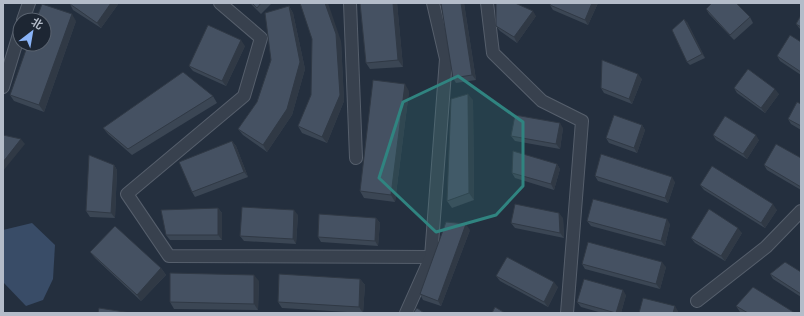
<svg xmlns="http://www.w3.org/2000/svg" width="804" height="316" font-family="'Open Sans','Noto Sans SC',sans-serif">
<rect width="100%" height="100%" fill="#242f3e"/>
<!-- water -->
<polygon fill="#394c67" points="32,223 55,245 53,279 43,300 26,306 3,282 3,230"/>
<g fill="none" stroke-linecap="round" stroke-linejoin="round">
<!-- minor casing -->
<g stroke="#565f6c" stroke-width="14">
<g id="minor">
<polyline points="220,3 261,38 244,96 127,194 169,256 431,257"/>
<polyline points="350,3 356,158"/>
<polyline points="487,3 493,53 542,101 582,121 567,313"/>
<polyline points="23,20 29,3"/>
<polyline points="3,87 20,31"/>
<polyline points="697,301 766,247 801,211"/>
<polyline points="406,313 431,257 446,59 433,3"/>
</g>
</g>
<!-- minor -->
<use href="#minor" stroke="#38414e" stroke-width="12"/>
</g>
<!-- wall -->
<g fill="#3b4654">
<polygon points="71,3 119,3 101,28 73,10 70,4"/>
<polygon points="250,3 272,3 261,14"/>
<polygon points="360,3 397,3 403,67 370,69 366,63"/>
<polygon points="441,3 464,3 476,80 456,83 453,78"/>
<polygon points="551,3 598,3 588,25 553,10 550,5"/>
<polygon points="289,6 293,13 305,69 292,115 267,152 243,135 238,129 257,102"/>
<polygon points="706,9 750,17 753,23 734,40 709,14"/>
<polygon points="801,15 801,30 800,29 796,24"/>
<polygon points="536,16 517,43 500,31 496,26"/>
<polygon points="76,21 44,112 14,101 10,95"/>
<polygon points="687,22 705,58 690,65 687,62"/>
<polygon points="341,41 344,101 327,143 302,133 298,126"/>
<polygon points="801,42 801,75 780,61 777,56"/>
<polygon points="245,46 226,86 193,71 189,66"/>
<polygon points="642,79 632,104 604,93 601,88"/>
<polygon points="734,88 779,94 765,113 737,93"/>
<polygon points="409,91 395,202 364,198 360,191"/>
<polygon points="213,96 217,103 132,155 108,134 103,128"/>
<polygon points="473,100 474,200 452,208 447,201"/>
<polygon points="801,104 801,130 791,124 788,119"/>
<polygon points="642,125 645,130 637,153 609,143 606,138"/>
<polygon points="563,128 560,149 515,141 511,136"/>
<polygon points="713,135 759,140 747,159 716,140"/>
<polygon points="232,141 236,146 248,177 195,197 192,192"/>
<polygon points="801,158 801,190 767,170 764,165"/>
<polygon points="557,164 560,169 554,190 515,178 512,173"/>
<polygon points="114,165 117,170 115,218 90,217 86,211"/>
<polygon points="595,176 675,182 668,203 598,181"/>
<polygon points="700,185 777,210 765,228 704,190"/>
<polygon points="218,208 222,213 222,240 170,240 166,235"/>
<polygon points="298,215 296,244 244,241 240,236"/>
<polygon points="376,218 380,223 378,246 321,242 318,237"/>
<polygon points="563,218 564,238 515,228 511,223"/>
<polygon points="587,221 670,224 665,246 591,226"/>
<polygon points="470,230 441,306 423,300 420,294"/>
<polygon points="742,233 725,261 695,243 691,238"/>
<polygon points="90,252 161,268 166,275 141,301 95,258"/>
<polygon points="582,264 666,267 660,289 585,269"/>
<polygon points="801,272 801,297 773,279 770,274"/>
<polygon points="496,276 558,287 548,307 500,281"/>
<polygon points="360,279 365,285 363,313 282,308 278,302"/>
<polygon points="259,281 258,310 174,309 170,302"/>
<polygon points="626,295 621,313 602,313 581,307 577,302"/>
<polygon points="736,306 795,313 742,313 740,312"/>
</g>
<!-- shaded-wall -->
<g fill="#303945">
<polygon points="111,3 119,3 101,28 97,23"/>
<polygon points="325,3 328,3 341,41 344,101 327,143 322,137"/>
<polygon points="393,3 397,3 403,67 398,60"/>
<polygon points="461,3 464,3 476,80 472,75"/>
<polygon points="592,3 598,3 588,25 585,20"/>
<polygon points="289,6 293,13 305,69 292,115 267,152 263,145"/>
<polygon points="533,11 536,16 517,43 514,37"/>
<polygon points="72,14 76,21 44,112 39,105"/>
<polygon points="684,19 687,22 705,58 702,54"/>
<polygon points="241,40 245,46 226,86 222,81"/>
<polygon points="638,74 642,79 632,104 629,99"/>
<polygon points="405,84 409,91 395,202 391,195"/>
<polygon points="775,89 779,94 765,113 761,108"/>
<polygon points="468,94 473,100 474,200 469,193"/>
<polygon points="560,123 563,128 560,149 556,144"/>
<polygon points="642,125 645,130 637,153 634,148"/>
<polygon points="756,135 759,140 747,159 743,154"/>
<polygon points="21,139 25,144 3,171 3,162"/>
<polygon points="232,141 236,146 248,177 244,172"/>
<polygon points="557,164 560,169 554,190 551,184"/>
<polygon points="114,165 117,170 115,218 111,213"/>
<polygon points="672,177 675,182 668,203 665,198"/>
<polygon points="773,204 777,210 765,228 761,223"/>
<polygon points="218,208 222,213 222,240 218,235"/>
<polygon points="294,210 298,215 296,244 293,239"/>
<polygon points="559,213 563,218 564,238 560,233"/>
<polygon points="376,218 380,223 378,246 375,241"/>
<polygon points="667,219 670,224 665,246 661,241"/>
<polygon points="466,224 470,230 441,306 438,301"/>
<polygon points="738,228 742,233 725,261 721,256"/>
<polygon points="662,262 666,267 660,289 656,284"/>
<polygon points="161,268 166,275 141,301 137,295"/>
<polygon points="254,275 259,281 258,310 254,304"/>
<polygon points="360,279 365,285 363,313 359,307"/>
<polygon points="554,282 558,287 548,307 544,302"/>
<polygon points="623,290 626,295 621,313 616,313"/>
<polygon points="675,306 678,311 678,313 673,313"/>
</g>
<!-- building -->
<g fill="#455162" stroke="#303945">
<polygon points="71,3 111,3 97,23 70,4"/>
<polygon points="252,3 261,3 257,8"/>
<polygon points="300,3 325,3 336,34 340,95 322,137 298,126 311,95 312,39"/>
<polygon points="360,3 393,3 398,60 366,63"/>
<polygon points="441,3 461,3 472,75 453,78"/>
<polygon points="496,3 515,3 533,11 514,37 496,26"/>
<polygon points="551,3 592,3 585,20 550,5"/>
<polygon points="712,3 736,3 750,17 730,35 706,9"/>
<polygon points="42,4 72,14 39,105 10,95 28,44 44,44 44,20 36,20"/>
<polygon points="289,6 300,62 287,109 263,145 238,129 257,102 271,60 265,13"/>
<polygon points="801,15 801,27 796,24"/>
<polygon points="684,19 702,54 687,62 672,30"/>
<polygon points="208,25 241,40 222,81 189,66"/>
<polygon points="790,35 801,42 801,72 777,56"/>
<polygon points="602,60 638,74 629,99 601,88"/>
<polygon points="748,69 775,89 761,108 734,88"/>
<polygon points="183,72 213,96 128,149 103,128"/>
<polygon points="373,80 405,84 391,195 360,191"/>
<polygon points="468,94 469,193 447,201 451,99"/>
<polygon points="797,102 801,104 801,126 788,119"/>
<polygon points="515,115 560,123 556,144 511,136"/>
<polygon points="614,115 642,125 634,148 606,138"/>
<polygon points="725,116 756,135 743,154 713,135"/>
<polygon points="3,135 21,139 3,162"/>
<polygon points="232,141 244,172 192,192 179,162"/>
<polygon points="776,144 801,158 801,187 764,165"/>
<polygon points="513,151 557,164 551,184 512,173"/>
<polygon points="601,154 672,177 665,198 595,176"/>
<polygon points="89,155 114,165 111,213 86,211"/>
<polygon points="712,166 773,204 761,223 700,185"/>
<polygon points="593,199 667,219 661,241 587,221"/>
<polygon points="515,204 559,213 560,233 511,223"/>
<polygon points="242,207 294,210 293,239 240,236"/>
<polygon points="218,208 218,235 166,235 161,210"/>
<polygon points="709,209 738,228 721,256 691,238"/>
<polygon points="319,214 376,218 375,241 318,237"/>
<polygon points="446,222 466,224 438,301 420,294"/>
<polygon points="115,226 161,268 137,295 90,252"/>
<polygon points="588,242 662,262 656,284 582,264"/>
<polygon points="507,257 554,282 544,302 496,276"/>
<polygon points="785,262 801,272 801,294 770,274"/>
<polygon points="170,273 254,275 254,304 170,302"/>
<polygon points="279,274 360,279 359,307 278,302"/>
<polygon points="584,279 623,290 616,313 577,302"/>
<polygon points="753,287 795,313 748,313 736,306"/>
<polygon points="643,298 675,306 673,313 639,313"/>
<polygon points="495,307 505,313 492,313"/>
<polygon points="99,308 131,313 98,313"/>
<polygon points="417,308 424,313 413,313"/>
</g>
<!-- marked area -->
<path fill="#308480" fill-opacity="0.2" stroke="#308480" stroke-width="3" stroke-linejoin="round" d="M458 76 523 122V186L496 215 436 232 379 178 403 102Z"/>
<!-- border -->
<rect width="804" height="316" fill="none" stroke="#b4bcc9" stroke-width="8"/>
<!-- north arrow -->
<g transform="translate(32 32) rotate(31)"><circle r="19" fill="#1d2633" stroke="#59626f"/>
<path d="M0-3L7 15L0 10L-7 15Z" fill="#8ab4f8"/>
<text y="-6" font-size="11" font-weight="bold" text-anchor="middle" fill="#b4bcc9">北</text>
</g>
</svg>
